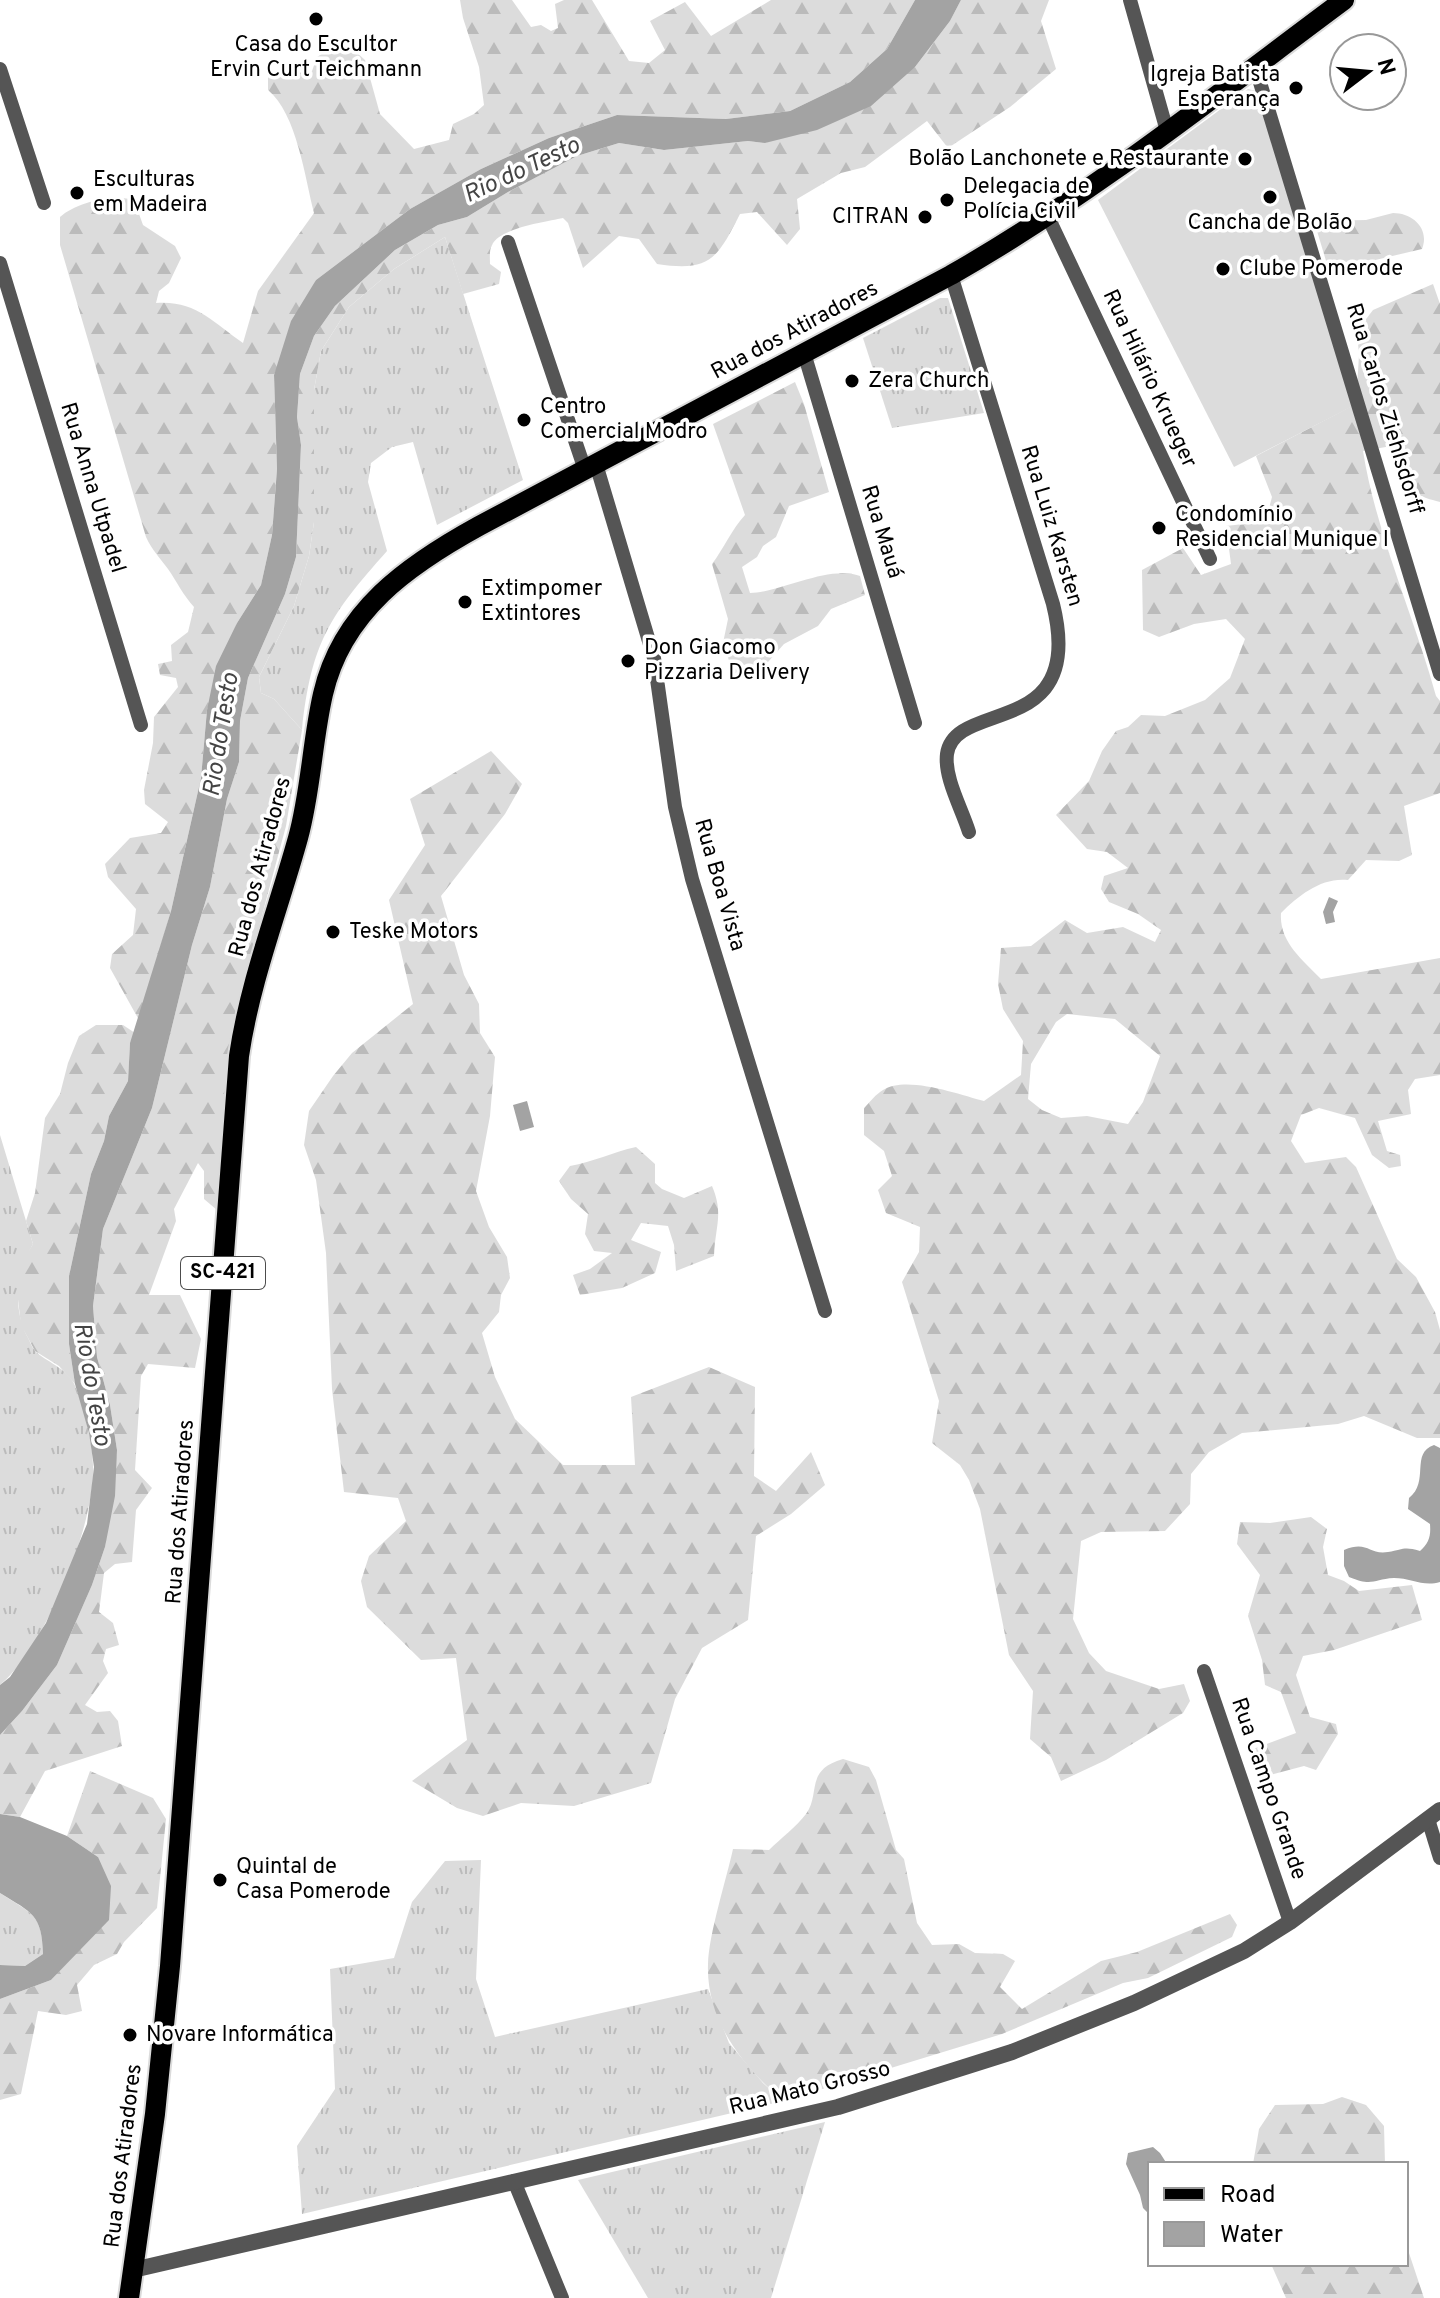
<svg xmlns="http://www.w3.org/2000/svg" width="1440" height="2298" font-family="Overpass,sans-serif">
<defs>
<pattern id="grass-tufts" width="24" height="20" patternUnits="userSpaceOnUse" patternTransform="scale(2)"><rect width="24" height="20" fill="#dcdcdc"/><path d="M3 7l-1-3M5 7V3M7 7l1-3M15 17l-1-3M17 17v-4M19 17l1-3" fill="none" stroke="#bbb"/></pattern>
<pattern id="forest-firs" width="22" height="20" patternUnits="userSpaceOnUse" patternTransform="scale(2)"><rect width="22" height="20" fill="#dcdcdc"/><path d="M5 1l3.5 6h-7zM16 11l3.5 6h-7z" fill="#bbb"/></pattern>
</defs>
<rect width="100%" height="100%" fill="#fff"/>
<!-- grass -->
<g fill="url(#grass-tufts)">
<path d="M445 237 523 480 437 525 413 442 392 447 371 463 368 482 387 551C330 615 311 643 302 730L274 699 261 693 259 677 294 606 309 556 314 522V390L321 351 349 307 394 269Z"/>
<polygon points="940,298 948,298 984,413 892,428 863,338"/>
<path d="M0 1135 33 1244C17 1272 12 1306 27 1336 30 1341 32 1348 36 1352 50 1364 69 1369 76 1388 85 1412 92 1439 93 1465 96 1523 45 1648 0 1685Z"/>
<polygon points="481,1860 476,1979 495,2037 708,1989 729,2043 763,2083 783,2101 302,2214 297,2146 335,2089 330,1969 394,1958 412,1902 445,1861"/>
<path d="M0 1893C32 1914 42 1913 43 1954L25 1966 0 1965Z"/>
<polygon points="825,2122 771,2298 648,2298 578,2180"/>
</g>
<!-- forest -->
<g fill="url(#forest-firs)" fill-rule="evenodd">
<path d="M460 0H512L531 27 541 25 551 31 558 28 555 4 564 0H592L629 61 649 63 665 50 650 21 685 2 711 36 771 0H915L887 49 850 82 790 111 726 119 617 115 549 138 481 169 410 209 316 280 274 375 277 469 272 535 261 585 237 623 207 710 201 778 171 911 139 1020 110 968 112 954 133 935 136 909 108 877 105 864 130 838 161 833 168 822 145 804 144 790 153 743 154 717 178 687 176 678 160 675 158 664 172 661 171 645 188 632 194 607C183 595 177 582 168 569 160 558 152 550 146 537L60 245V217C77 202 112 194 134 200L143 225 175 246 181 258 169 283 159 291 156 303C195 300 213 322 243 343L258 291 314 213C305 178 297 114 268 90V77L312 71 317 57 328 50 355 51 365 60 380 114 414 149 449 140 453 124 474 114 484 105 479 67 463 18Z"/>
<path d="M961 0H1049L1041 21 1056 69 1010 107 948 148 927 121 865 167 841 173 797 199 800 229 787 245 757 212 740 214C717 259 710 272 657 264L639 239 619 236 583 268 568 223 563 218C545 222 500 228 492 245 489 250 490 259 490 264L501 272 499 284 463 294 445 237 394 269 349 307 321 351 314 390V522L309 556 294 606 259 677 261 693 274 699 302 730 286 826 236 1012 217 1210 204 1199V1171L198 1163 174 1209 176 1221 149 1295H180L201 1339 195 1368 148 1364 141 1376 135 1470 152 1488 136 1510 132 1562 115 1564 104 1573 99 1612 113 1623 119 1645 106 1649 103 1661 108 1673 85 1705 97 1712 110 1711 118 1721 122 1746 45 1771 20 1817 0 1814V1735L22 1711 57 1665 92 1585 105 1547 117 1450 110 1405 97 1357 93 1306 103 1229 152 1108 192 945 210 887 227 799 239 762 240 721 248 678 285 594 296 557 301 445 297 417 300 374 314 336 335 306 395 250 438 225 467 217 508 192 577 156 619 143 664 150 748 141 765 143 915 67 950 21Z"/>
<path d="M1393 213C1413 213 1430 229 1422 249L1350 266 1338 275 1330 274 1314 221 1366 220Z"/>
<path d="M1433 284 1440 304V502C1400 492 1404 481 1397 445L1363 451C1376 533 1414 616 1436 696L1440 701V793L1404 806 1412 855 1399 861 1366 860 1348 880C1322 877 1299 895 1281 913 1279 942 1302 959 1321 979L1440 958V1075L1415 1079 1408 1090 1411 1114 1378 1121 1387 1151 1400 1155 1401 1166 1389 1168 1372 1155 1355 1118 1319 1108 1301 1115 1291 1141 1305 1163 1346 1157 1356 1167 1397 1259 1416 1277 1435 1312 1440 1330V1438H1417L1364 1416 1338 1424 1242 1433 1209 1452 1191 1474 1190 1504 1165 1531 1101 1532 1081 1541 1073 1619 1089 1653 1106 1671 1159 1689 1184 1684 1190 1701 1183 1713 1106 1760 1061 1781 1051 1757 1030 1739 1033 1691 1009 1655 980 1509 969 1480 960 1465 932 1443 939 1401 902 1282 919 1252 920 1227 886 1213 878 1190 892 1176 884 1151 864 1135V1108C870 1102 876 1094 883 1090 906 1075 958 1094 984 1101L1021 1075 1023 1041 1003 1009 998 984 1001 948 1031 946 1065 920 1087 933 1123 927 1155 942 1161 930 1138 914 1109 902 1101 889 1104 876 1128 868 1107 852 1087 849 1056 815 1089 781 1102 751 1116 731 1128 727 1141 715 1165 716 1205 700 1230 678 1245 639 1226 619 1194 624 1159 637 1143 630 1142 570 1183 548 1201 575 1231 564 1226 526 1252 523 1268 512 1272 497 1256 456 1356 404 1359 355 1357 331 1373 310ZM1067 1014 1115 1019 1160 1056 1143 1102 1128 1124 1087 1116 1061 1118 1042 1110 1028 1099 1031 1064 1056 1022Z"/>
<path d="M795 382 804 404 829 492 789 506 776 537 763 546 757 557 742 567 750 593C783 592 827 565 860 576L865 595 831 609 818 626 784 644 761 670 736 681 723 643 728 619 712 564C724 548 732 529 745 515L713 424Z"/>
<polygon points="491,751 522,784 505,814 441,896 464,975 479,1004 480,1033 495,1057 490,1116 476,1191 489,1227 507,1257 510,1278 501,1295 499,1312 482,1333 495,1377 515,1419 563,1465 635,1465 631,1397 709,1367 755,1387 754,1476 776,1491 811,1452 825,1485 791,1514 756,1536 748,1620 702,1648 675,1699 651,1783 574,1806 521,1803 483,1816 457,1808 412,1781 467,1740 456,1658 421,1660 367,1607 361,1581 369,1556 406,1521 398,1498 344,1492 332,1389 326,1253 316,1180 304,1145 309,1111 333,1076 352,1053 413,1004 389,900 425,845 410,799"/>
<polygon points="96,1025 123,1025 135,1033 130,1043 128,1081 109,1116 104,1141 91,1174 69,1276 69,1344 75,1384 59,1366 35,1351 21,1325 17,1291 22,1262 33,1244 26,1221 35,1193 45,1118 60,1094 68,1063 79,1036"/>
<path d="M636 1147 655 1164V1183L662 1189 684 1198 712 1186C724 1214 715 1227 714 1256L676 1271 674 1245 668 1226 641 1223 631 1240 661 1252 655 1273 622 1288 580 1295 573 1275 590 1269 612 1253 594 1251 585 1234 588 1214 571 1199 559 1181 570 1166C593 1162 613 1152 636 1147Z"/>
<polygon points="1311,1517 1327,1529 1323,1547 1328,1575 1344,1581 1359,1591 1412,1585 1422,1620 1334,1650 1303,1656 1296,1675 1310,1717 1336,1724 1338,1734 1316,1770 1304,1766 1263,1777 1253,1749 1296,1733 1281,1692 1265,1685 1262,1660 1248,1616 1260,1575 1237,1544 1240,1522 1270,1523"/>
<path d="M843 1759 869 1767 876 1780 896 1850 904 1859 917 1923 932 1945 959 1944 975 1953 1003 1954 1015 1961 1000 1987 1022 2009 1101 1961 1137 1952 1230 1914 1237 1925 1232 1937 1148 1978 1123 1983 1002 2034 783 2101C743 2066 706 2021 708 1964 709 1933 726 1881 733 1849L769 1850C781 1838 796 1827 806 1814 821 1794 804 1770 843 1759Z"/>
<polygon points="90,1771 153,1798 166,1819 157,1908 124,1942 117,1954 94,1965 77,1985 82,2011 66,2015 38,2011 21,2094 0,2100 0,1999 51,1980 76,1953 98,1857 67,1836"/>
<polygon points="1342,2097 1366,2105 1384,2126 1385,2164 1253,2164 1259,2129 1275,2105 1323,2104"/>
<polygon points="1406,2244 1424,2298 1286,2298 1271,2264 1406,2264"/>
</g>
<!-- pitch -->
<polygon fill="#dcdcdc" points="1248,89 1256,91 1357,404 1234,467 1098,200"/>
<!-- water -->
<g fill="#a3a3a3">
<polygon points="915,0 961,0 950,21 915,67 871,106 817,130 765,143 748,141 664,150 619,143 577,156 508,192 467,217 438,225 395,250 335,306 314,336 300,374 297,417 301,445 296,557 285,594 248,678 240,721 239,762 227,799 210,887 192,945 152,1108 103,1229 93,1306 97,1357 110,1405 117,1450 115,1496 105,1547 92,1585 57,1665 22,1711 0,1735 0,1685 10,1677 46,1623 87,1524 94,1467 89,1433 75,1384 69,1344 69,1276 91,1174 104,1141 109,1116 128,1081 130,1043 171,911 201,778 207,710 216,666 237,623 261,585 272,535 277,469 274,375 291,321 316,280 410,209 481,169 549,138 617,115 726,119 790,111 850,82 887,49"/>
<polygon points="1329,897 1338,901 1333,912 1335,922 1326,924 1323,912"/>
<polygon points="527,1101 534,1127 520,1131 513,1105"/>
<path d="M1434 1445 1440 1448V1582C1423 1587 1411 1578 1394 1578 1373 1579 1373 1587 1349 1577L1344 1566V1550C1368 1540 1368 1555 1388 1552 1403 1550 1403 1546 1420 1551 1429 1543 1431 1536 1430 1524L1408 1509 1409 1498C1430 1482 1410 1453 1434 1445Z"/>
<path d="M0 1814 20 1817 67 1836 98 1857 111 1886 109 1920 51 1980 0 1999V1965L25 1966 43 1954C42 1914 32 1913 0 1893Z"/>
<polygon points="1153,2147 1160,2153 1167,2164 1150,2164 1150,2215 1143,2208 1140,2195 1126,2164 1128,2153"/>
</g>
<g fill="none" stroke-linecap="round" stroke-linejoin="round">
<!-- primary casing -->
<g stroke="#dbdbdb" stroke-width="24">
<path id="primary" d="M129 2298 155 2114 170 1966 239 1056C250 981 278 910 298 838 311 791 312 742 323 694 342 611 408 565 479 526L951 275C1090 196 1216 95 1344 0"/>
</g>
<!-- minor -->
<g stroke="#555" stroke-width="14">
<polyline points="1130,0 1167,131"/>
<polyline points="1255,66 1440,674"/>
<polyline points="0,69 44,203"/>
<polyline points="1048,217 1210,559"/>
<polyline points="508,242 585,470"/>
<polyline points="0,263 141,725"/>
<path d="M951 275 1053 604C1087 741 955 698 947 754 944 778 962 809 969 832"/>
<polyline points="804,353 915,723"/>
<polyline points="596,464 654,658 675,807 692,879 825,1311"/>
<polyline points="1204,1671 1290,1922"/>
<polyline points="1428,1819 1440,1858"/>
<polyline points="514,2181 562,2298"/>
</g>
<!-- tertiary -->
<polyline stroke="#555" stroke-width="16" points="133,2270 838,2107 1012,2052 1134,2003 1244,1951 1290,1922 1440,1810"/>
<!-- primary -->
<use href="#primary" stroke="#000" stroke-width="20"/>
</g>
<!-- markers -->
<g fill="#000" stroke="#fff" stroke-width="3">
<circle cx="316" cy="19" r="8"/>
<circle cx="1296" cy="88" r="8"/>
<circle cx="1245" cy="159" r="8"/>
<circle cx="77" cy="193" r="8"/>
<circle cx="1270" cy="197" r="8"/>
<circle cx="947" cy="200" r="8"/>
<circle cx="925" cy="217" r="8"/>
<circle cx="1223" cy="269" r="8"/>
<circle cx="852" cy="381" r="8"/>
<circle cx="524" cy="420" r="8"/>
<circle cx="1159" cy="528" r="8"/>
<circle cx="465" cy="602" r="8"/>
<circle cx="628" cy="661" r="8"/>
<circle cx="333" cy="932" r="8"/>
<circle cx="220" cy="1880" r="8"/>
<circle cx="130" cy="2035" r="8"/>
</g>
<g text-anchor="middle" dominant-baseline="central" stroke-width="7" stroke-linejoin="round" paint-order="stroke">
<!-- shield labels -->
<rect fill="#fff" stroke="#4c4c4c" stroke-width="2" x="181" y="1257" width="84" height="32" rx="6"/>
<g font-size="20" font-weight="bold" fill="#000">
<text x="223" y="1273">SC-421</text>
</g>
<!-- poi labels -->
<g font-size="22" fill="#000" stroke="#fff" text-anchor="start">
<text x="316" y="45" text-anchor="middle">Casa do Escultor<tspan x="316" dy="25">Ervin Curt Teichmann</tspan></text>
<text x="1280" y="75" text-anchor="end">Igreja Batista<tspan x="1280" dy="25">Esperança</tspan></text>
<text x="1229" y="159" text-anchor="end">Bolão Lanchonete e Restaurante</text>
<text x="93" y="180">Esculturas<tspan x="93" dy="25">em Madeira</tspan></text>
<text x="963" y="187">Delegacia de<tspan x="963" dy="25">Polícia Civil</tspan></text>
<text x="909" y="217" text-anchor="end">CITRAN</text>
<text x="1270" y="223" text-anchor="middle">Cancha de Bolão</text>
<text x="1239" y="269">Clube Pomerode</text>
<text x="868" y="381">Zera Church</text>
<text x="540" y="407">Centro<tspan x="540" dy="25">Comercial Modro</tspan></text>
<text x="1175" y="515">Condomínio<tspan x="1175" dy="25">Residencial Munique I</tspan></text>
<text x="481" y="589">Extimpomer<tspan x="481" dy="25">Extintores</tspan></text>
<text x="644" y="648">Don Giacomo<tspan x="644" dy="25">Pizzaria Delivery</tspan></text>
<text x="349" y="932">Teske Motors</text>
<text x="236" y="1867">Quintal de<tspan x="236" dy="25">Casa Pomerode</tspan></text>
<text x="146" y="2035">Novare Informática</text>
</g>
<!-- street labels -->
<g font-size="22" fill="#000" stroke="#fff">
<text transform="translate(795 331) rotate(-28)">Rua dos Atiradores</text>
<text transform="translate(1149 379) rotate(65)">Rua Hilário Krueger</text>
<text transform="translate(1384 409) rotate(73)">Rua Carlos Ziehlsdorff</text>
<text transform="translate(92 488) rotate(73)">Rua Anna Utpadel</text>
<text transform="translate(1051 526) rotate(73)">Rua Luiz Karsten</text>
<text transform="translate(881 532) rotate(73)">Rua Mauá</text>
<text transform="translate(261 867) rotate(-75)">Rua dos Atiradores</text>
<text transform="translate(719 885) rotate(74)">Rua Boa Vista</text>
<text transform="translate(181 1512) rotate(-86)">Rua dos Atiradores</text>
<text transform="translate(1268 1789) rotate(71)">Rua Campo Grande</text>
<text transform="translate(810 2089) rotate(-14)">Rua Mato Grosso</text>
<text transform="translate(124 2156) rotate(-83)">Rua dos Atiradores</text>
</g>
<!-- water labels -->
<g font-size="24" font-style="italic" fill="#444" stroke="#fff">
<text transform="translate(522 171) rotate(-25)">Rio do Testo</text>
<text transform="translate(222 735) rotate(-81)">Rio do Testo</text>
<text transform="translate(91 1384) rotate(80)">Rio do Testo</text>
</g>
</g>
<!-- legend -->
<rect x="1148" y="2162" width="260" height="104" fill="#ffffff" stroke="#999999" stroke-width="2"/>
<rect x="1164" y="2188" width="40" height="12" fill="#000000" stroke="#999999" stroke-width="2"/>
<text x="1220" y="2202" font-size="24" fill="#000000">Road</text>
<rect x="1164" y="2222" width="40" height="24" fill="#a3a3a3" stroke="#999999" stroke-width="2"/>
<text x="1220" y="2242" font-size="24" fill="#000000">Water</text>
<!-- north arrow -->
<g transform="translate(1368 72) rotate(74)"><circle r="38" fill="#ffffff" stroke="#999999" stroke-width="2"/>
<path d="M0-6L14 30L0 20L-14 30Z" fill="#000000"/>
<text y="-12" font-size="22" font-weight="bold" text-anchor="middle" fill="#000000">N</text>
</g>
</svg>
